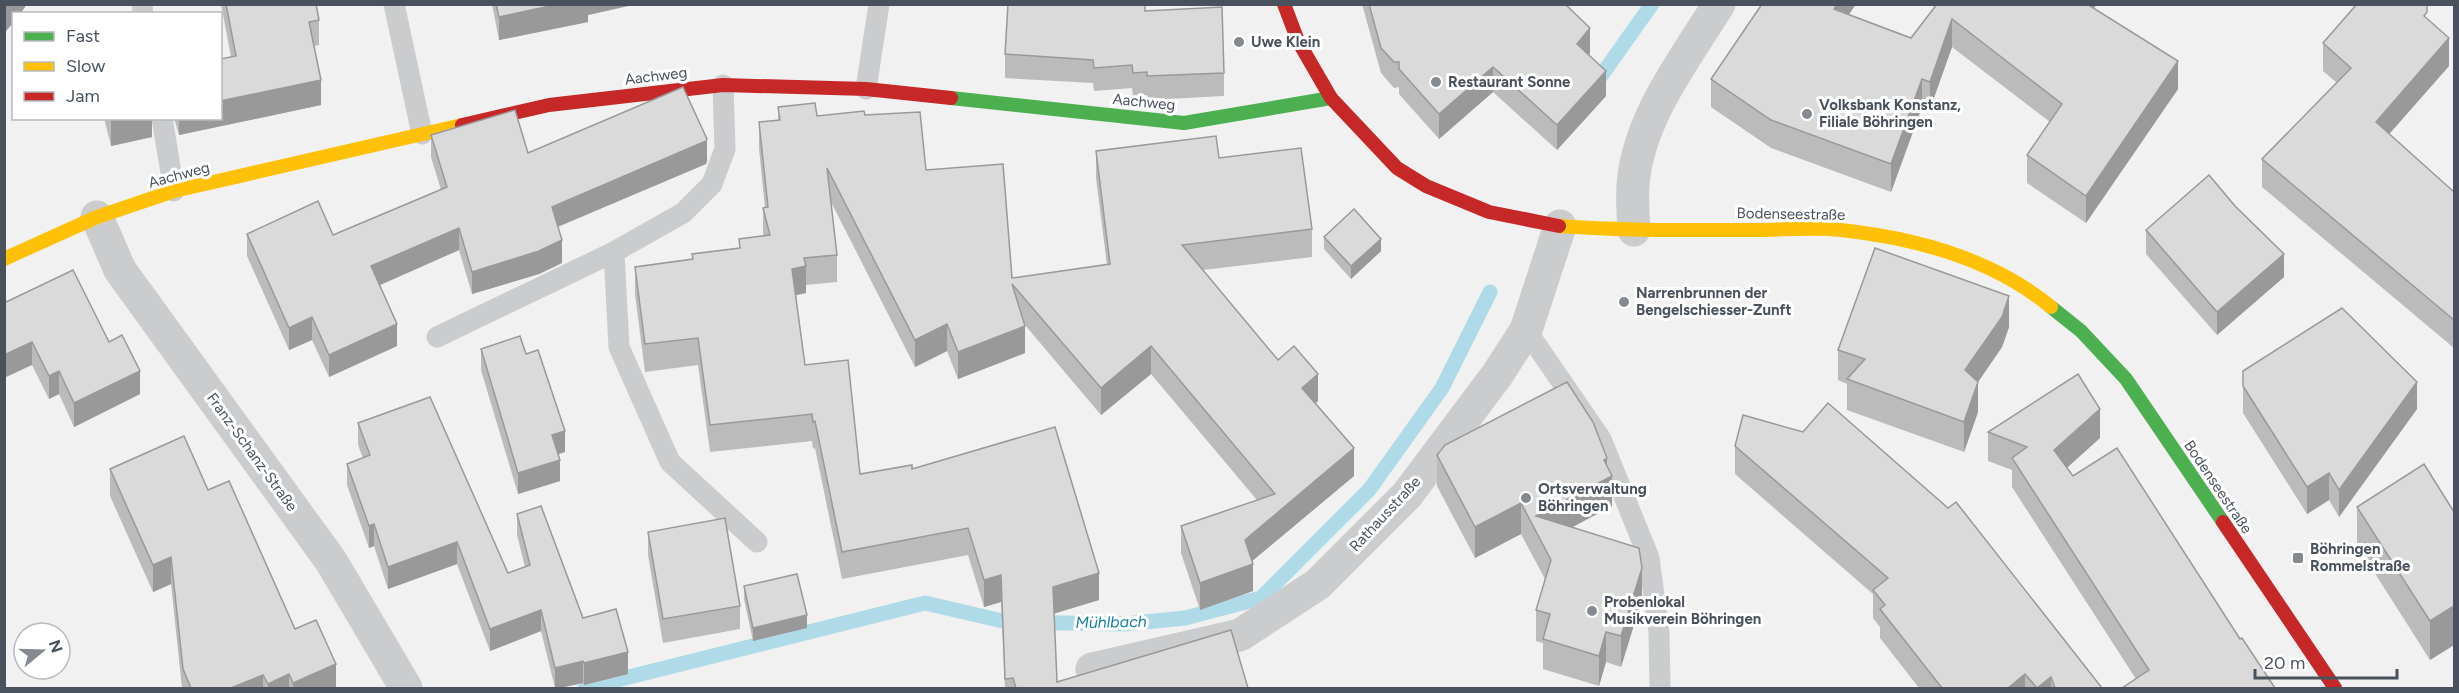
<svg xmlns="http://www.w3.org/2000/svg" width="2459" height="693" font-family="Figtree,sans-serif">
<rect width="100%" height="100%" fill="#f1f1f1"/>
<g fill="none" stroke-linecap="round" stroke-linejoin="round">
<!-- stream -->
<g stroke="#afdbe9" stroke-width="15">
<polyline points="1601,76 1652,4"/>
<polyline points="585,688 925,603 1007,622 1125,624 1185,618 1261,598 1369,490 1442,388 1490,292"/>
</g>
<!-- lane -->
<g stroke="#cbccce" stroke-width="21">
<polyline points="142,4 143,14"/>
<polyline points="394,4 422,134"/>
<polyline points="866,89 879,4"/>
<polyline points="162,118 174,191"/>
<polyline points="614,252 619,347 670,462 757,542"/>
<polyline points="1526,330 1601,439 1649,558 1659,633 1660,688"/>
<polyline points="437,337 614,252 683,213 712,184 725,149 723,85"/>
</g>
<!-- street -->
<g stroke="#cbccce" stroke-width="33">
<polyline points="97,217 120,270 331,561 406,688"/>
<path d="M1634 230C1633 215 1632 200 1633 185 1638 118 1685 59 1719 4"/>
<polyline points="1092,669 1240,635 1318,584 1407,495 1497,375 1526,330 1560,226"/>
</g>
<!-- fast -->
<g stroke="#4caf50" stroke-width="14">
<polyline points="951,98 1184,123 1331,98"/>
<polyline points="2051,307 2081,331 2126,379 2223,522"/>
</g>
<!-- slow -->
<g stroke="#ffc107" stroke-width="14">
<path d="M1559 226C1624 231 1689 230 1755 230 1783 230 1813 227 1841 230 1915 238 1993 259 2051 307"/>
<polyline points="4,259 97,217 174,191 462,125"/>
</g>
<!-- jam -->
<g stroke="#c62828" stroke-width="14">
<polyline points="1284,4 1298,41 1331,98 1397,168 1426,186 1489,212 1559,226"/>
<polyline points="462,125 549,105 723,85 866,89 951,98"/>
<polyline points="2223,522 2335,688"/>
</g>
</g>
<!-- wall -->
<g fill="#bbbbbc">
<polygon points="4,4 27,4 20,14 14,14 6,31 4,30"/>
<polygon points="221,4 316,4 319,20 319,45 314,46 321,105 179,135 174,118 220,118 231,57"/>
<polygon points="492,4 628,4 628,6 588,15 588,22 499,40"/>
<polygon points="1362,4 1565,4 1590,53 1589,55 1606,96 1557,150 1493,92 1439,139 1399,94 1399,87 1394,88 1381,73"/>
<polygon points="1937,4 2097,4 2093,9 2178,89 2086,223 2027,183 2027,155 2050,122 1952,47 1930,109 1922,107 1891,192 1771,148 1711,107 1711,79 1849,15 1911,38"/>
<polygon points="1145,11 1224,73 1224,96 1147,100 1147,95 1133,96 1132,88 1094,91 1093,83 1005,78 1005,54"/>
<polygon points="2427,20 2449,66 2389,134 2454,192 2454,348 2262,187 2262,159 2337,83 2323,71 2323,43"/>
<polygon points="778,107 817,116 865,115 926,170 1012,278 1107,265 1096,178 1096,151 1219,158 1312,229 1312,257 1203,270 1278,360 1318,401 1315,404 1354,476 1252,561 1253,591 1200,610 1181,553 1181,526 1257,500 1151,374 1101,415 1025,325 1025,353 958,379 947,351 915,367 831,202 837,255 837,282 806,285 806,293 796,295 805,365 860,474 912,469 1099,600 1054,613 1057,682 1248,688 1005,688 1001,602 984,607 968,555 842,579 815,448 813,449 812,441 710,452 698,365 645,372 635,294 635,267 692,259 692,254 739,248 739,239 763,236 763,208 765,208 759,149 759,122 778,120"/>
<polygon points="104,118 152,118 152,137 111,146"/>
<polygon points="431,135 528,153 707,161 706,164 558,227 562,263 539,274 472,294 459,250 380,285 397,346 329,377 312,340 289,350 247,256 247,234 333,235 441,190 431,157"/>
<polygon points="2146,230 2284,277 2217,335 2146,254"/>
<polygon points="1324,237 1381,251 1351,279 1324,249"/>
<polygon points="4,303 109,342 140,394 74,427 59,394 49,399 32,365"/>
<polygon points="2009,327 2002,347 1978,382 1978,412 1964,452 1847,410 1847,384 1838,380 1838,350"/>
<polygon points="481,349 526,354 565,452 558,454 560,481 518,494 481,370"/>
<polygon points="2243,371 2417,409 2339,517 2329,500 2307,514 2243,413"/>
<polygon points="358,423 508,573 525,567 517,535 517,514 583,618 628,674 584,685 583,683 559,688 555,688 541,631 490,651 457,564 388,589 374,546 369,548 347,485 347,464 363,458 358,445"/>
<polygon points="1988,432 2100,438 2067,468 2073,476 2240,639 2136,679 2012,487 2012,470 1988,461"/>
<polygon points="1735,446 2102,688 1919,688 1880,638 1880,627 1873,618 1873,594 1735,474"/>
<polygon points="1437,455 1607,466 1612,506 1573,527 1642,599 1621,667 1606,662 1599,686 1543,669 1543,643 1536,641 1536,610 1545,579 1521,534 1475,558 1437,486"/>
<polygon points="110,469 208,490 295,629 336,688 182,688 171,584 153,592 110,496"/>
<polygon points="2357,507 2454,512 2454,645 2430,660 2357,545"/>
<polygon points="648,532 740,606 740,629 663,643 648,555"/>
<polygon points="744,586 807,628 753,641 744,599"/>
</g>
<!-- shaded-wall -->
<g fill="#999">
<polygon points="6,4 27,4 20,14 14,14 14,22 6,31"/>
<polygon points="559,4 628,4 628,6 588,15 588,22 499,40 499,17"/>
<polygon points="1837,4 1856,4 1834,37 1834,9"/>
<polygon points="2079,4 2097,4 2079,27"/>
<polygon points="1952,19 1952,47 1930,109 1930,82"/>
<polygon points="1590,28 1590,53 1577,69 1577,44"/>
<polygon points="2449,38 2449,66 2376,149 2376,122"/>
<polygon points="2178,61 2178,89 2086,223 2086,196"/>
<polygon points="1493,67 1493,92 1439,139 1439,114"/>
<polygon points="1606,71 1606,96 1557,150 1557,125"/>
<polygon points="1922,79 1922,107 1891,192 1891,164"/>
<polygon points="321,80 321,105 179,135 179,118 220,118 220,101"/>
<polygon points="119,118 152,118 152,137 111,146 111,120"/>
<polygon points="707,139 707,161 706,164 552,229 552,207"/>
<polygon points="459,228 459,250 371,289 371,266"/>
<polygon points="1381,239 1381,251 1351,279 1351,266"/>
<polygon points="562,240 562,263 539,274 472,294 472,272"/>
<polygon points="2284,254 2284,277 2217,335 2217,312"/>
<polygon points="806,266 806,293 792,296 792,269"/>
<polygon points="2009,296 2009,327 2002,347 1965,401 1965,370"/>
<polygon points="312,317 312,340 289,350 289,328"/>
<polygon points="397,324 397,346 329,377 329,355"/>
<polygon points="947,324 947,351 915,367 915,340"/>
<polygon points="1025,326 1025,353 958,379 958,352"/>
<polygon points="32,342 32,365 4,378 4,355"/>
<polygon points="1151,346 1151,374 1101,415 1101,388"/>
<polygon points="59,371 59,394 49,399 49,376"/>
<polygon points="140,371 140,394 74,427 74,403"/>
<polygon points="1318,374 1318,401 1302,415 1302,388"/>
<polygon points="1978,382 1978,412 1964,452 1964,422"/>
<polygon points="2417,382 2417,409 2339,517 2339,490"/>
<polygon points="2100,409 2100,438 2054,479 2054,450"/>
<polygon points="565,431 565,452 552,456 552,435"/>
<polygon points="1354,448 1354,476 1245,567 1245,540"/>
<polygon points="1607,458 1607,478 1612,476 1612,506 1542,543 1536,516"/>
<polygon points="560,460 560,481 518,494 518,473"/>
<polygon points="2329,473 2329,500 2307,514 2307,487"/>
<polygon points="1521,503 1521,534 1475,558 1475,527"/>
<polygon points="374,524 374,546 369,548 369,526"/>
<polygon points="457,542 457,564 388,589 388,567"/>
<polygon points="171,557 171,584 153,592 153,565"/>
<polygon points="1253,564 1253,591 1200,610 1200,583"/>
<polygon points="1642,568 1642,599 1621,667 1621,636"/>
<polygon points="1099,573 1099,600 1053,614 1053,587"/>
<polygon points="1001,575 1001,602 984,607 984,580"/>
<polygon points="2454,606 2454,645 2430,660 2430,621"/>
<polygon points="541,610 541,631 490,651 490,629"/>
<polygon points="807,615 807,628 753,641 753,628"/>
<polygon points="1606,632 1606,662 1599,686 1599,656"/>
<polygon points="628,652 628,674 584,685 584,663"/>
<polygon points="583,661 583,683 559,688 555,688 555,668"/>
<polygon points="336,664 336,688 293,688 293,683"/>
<polygon points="289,674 289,688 268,688 268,684"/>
<polygon points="2025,674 2025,688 2008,688"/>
<polygon points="263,675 263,688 231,688"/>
<polygon points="2051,677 2051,688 2037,688"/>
</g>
<!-- building -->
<g fill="#dadadb" stroke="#999" stroke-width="1.5">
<polygon points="226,4 316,4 319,20 309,22 321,80 220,101 220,59 236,56"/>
<polygon points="496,4 559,4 499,17"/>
<polygon points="1008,4 1145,4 1145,11 1222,7 1224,73 1147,76 1147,72 1133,73 1132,65 1094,68 1093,60 1005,54"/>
<polygon points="1369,4 1565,4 1590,28 1577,44 1606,71 1557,125 1493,67 1439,114 1399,69 1399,62 1394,62 1381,48"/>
<polygon points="1762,4 1837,4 1834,9 1911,38 1937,4 2087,4 2178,61 2086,196 2027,155 2062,104 1952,19 1930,82 1922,79 1891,164 1771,120 1711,79"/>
<polygon points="2357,4 2427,4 2427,12 2424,16 2449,38 2376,122 2454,192 2454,320 2262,159 2351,68 2323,43"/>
<polygon points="683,87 707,139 706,141 552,207 562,240 539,251 472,272 459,228 371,266 397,324 329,355 312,317 289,328 247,234 318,201 333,235 447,187 431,135 515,110 528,153"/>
<polygon points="815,103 817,116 864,111 865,115 920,112 926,170 1003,164 1012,278 1110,264 1096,151 1216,136 1219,158 1301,148 1312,229 1182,245 1278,360 1294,346 1318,374 1302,388 1354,448 1245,540 1253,564 1200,583 1181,526 1275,494 1151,346 1101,388 1012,284 1025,326 958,352 947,324 915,340 827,168 837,255 804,258 806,266 792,269 805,365 848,360 860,474 912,465 912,469 1055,427 1099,573 1053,587 1057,682 1231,630 1248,688 1016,688 1013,678 1005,679 1001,575 984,580 968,528 842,552 815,421 813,422 812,414 710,425 698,338 645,344 635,267 693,259 692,254 740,248 739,239 770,235 763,208 768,207 759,122 780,120 778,107"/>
<polygon points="2209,175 2235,206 2284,254 2217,312 2146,230"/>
<polygon points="1354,209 1381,239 1351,266 1324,237"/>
<polygon points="1875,248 2009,296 2002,317 1965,370 1978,382 1964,422 1847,379 1865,359 1838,350"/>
<polygon points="73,270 109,342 122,335 140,371 74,403 59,371 49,376 32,342 4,355 4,303"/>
<polygon points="2342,308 2417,382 2339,490 2329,473 2307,487 2243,386 2243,371"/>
<polygon points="520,336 526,354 538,350 565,431 552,435 560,460 518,473 481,349"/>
<polygon points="2078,374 2100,409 2054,450 2073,476 2117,448 2240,639 2242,638 2275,688 2122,688 2149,670 2012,458 2027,447 1988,432"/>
<polygon points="1567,382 1593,422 1607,458 1604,460 1612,476 1536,516 1639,548 1642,568 1621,636 1606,632 1599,656 1543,639 1550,614 1536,610 1551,560 1521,503 1475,527 1437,455 1445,445"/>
<polygon points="430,397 508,573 530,565 517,514 541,506 583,618 616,609 628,652 584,663 583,661 555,668 541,610 490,629 457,542 388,567 374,524 369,526 347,464 370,455 358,423"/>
<polygon points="1828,403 1948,508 1956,502 2102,688 2055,688 2051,677 2037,688 2025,674 2008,688 1942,688 1880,609 1885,605 1873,590 1888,578 1735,446 1743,415 1803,432"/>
<polygon points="184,436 208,490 229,481 295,629 316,620 336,664 293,683 289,674 268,684 263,675 231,688 191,688 183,669 171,557 153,565 110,469"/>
<polygon points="2424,464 2454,512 2454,606 2430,621 2357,507"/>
<polygon points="725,518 740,606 663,619 648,532"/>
<polygon points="797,574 807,615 753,628 744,586"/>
</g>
<!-- markers -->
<g fill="#848a90" stroke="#fff" stroke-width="2">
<circle cx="1239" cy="42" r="6"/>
<circle cx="1436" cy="82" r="6"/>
<circle cx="1807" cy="114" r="6"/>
<circle cx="1624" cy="302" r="6"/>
<circle cx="1526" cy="498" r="6"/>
<rect x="2292" y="552" width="12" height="12" rx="3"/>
<circle cx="1592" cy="611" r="6"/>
</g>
<g text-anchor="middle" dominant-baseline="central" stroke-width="6" stroke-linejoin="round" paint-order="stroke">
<!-- poi labels -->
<g font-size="15" font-weight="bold" fill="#49525c" stroke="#fff" text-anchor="start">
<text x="1251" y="42">Uwe Klein</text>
<text x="1448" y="82">Restaurant Sonne</text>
<text x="1819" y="105">Volksbank Konstanz,<tspan x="1819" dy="17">Filiale Böhringen</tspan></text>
<text x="1636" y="293">Narrenbrunnen der<tspan x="1636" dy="17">Bengelschiesser-Zunft</tspan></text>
<text x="1538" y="489">Ortsverwaltung<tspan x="1538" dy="17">Böhringen</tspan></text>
<text x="2310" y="549">Böhringen<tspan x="2310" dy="17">Rommelstraße</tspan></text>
<text x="1604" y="602">Probenlokal<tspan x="1604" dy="17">Musikverein Böhringen</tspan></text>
</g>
<!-- street labels -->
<g font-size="15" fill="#49525c" stroke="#fff">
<text transform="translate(656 76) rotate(-7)">Aachweg</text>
<text transform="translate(1144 102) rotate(6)">Aachweg</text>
<text transform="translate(179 175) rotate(-15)">Aachweg</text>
<text transform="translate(1791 214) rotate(1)">Bodenseestraße</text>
<text transform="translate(252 452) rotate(54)">Franz-Schanz-Straße</text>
<text transform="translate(2218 487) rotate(56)">Bodenseestraße</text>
<text transform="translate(1385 514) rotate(-47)">Rathausstraße</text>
</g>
<!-- water labels -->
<g font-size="16" font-style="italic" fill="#197f9f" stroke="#fff">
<text transform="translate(1111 622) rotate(-1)">Mühlbach</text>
</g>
</g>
<!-- border -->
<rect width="2459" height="693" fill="none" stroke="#49525c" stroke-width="12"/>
<!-- legend -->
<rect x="12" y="12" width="210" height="108" fill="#ffffff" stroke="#b6babe" stroke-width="1.5"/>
<rect x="24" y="32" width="30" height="9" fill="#4caf50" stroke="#b6babe" stroke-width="1.5"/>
<text x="66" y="42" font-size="18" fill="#49525c">Fast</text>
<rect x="24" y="62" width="30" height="9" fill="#ffc107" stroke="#b6babe" stroke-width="1.5"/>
<text x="66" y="72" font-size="18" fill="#49525c">Slow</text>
<rect x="24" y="92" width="30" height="9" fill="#c62828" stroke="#b6babe" stroke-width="1.5"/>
<text x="66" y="102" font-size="18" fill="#49525c">Jam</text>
<!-- north arrow -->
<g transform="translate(42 651) rotate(71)"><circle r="28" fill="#ffffff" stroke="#b6babe" stroke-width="1.5"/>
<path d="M0-4.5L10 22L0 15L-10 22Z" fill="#848a90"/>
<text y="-9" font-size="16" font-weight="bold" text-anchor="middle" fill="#49525c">N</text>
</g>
<!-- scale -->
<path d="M2255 669v9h142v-9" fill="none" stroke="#49525c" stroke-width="3"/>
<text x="2264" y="669" font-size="18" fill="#49525c" stroke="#ffffff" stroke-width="4.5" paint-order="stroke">20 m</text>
</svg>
